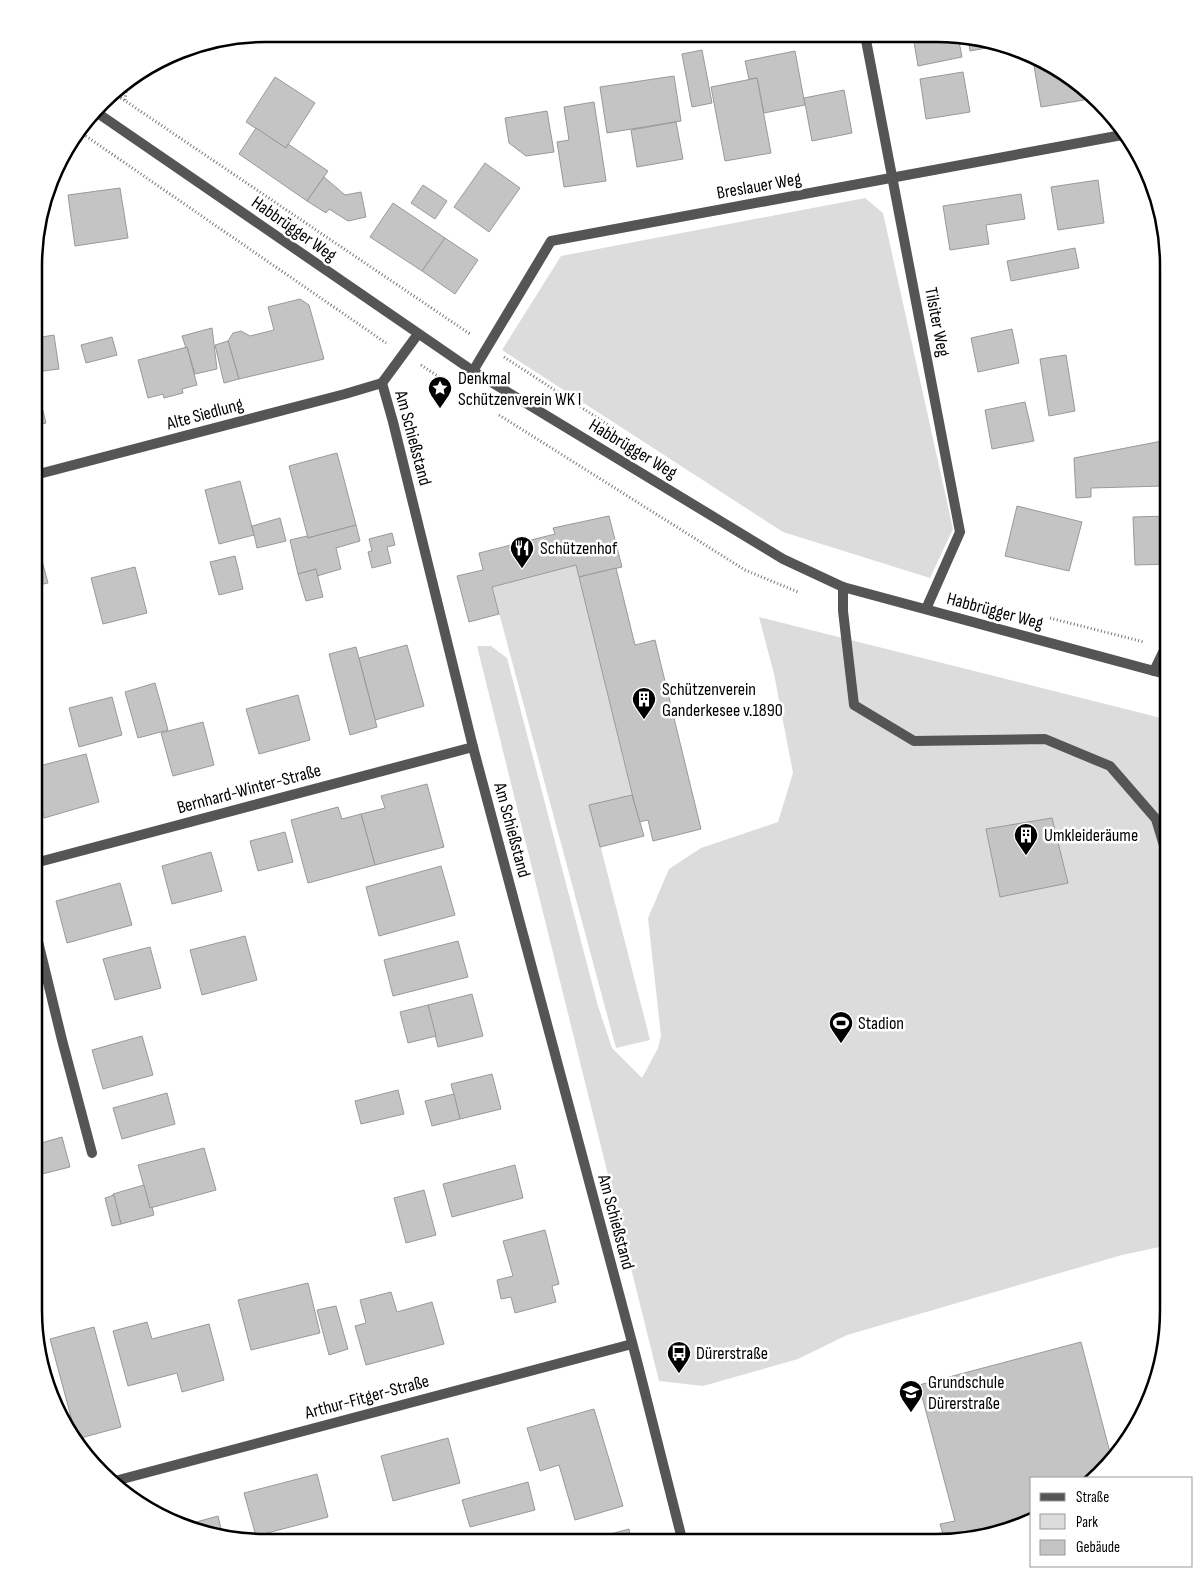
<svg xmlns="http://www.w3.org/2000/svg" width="1203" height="1577" font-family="'Sofia Sans Condensed',sans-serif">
<rect width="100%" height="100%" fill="#fff"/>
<!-- green -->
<g fill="#dcdcdc">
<polygon points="865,198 883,213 953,529 930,578 783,532 502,350 561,256"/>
<polygon points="576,565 632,795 590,805 650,1040 616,1048 492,587"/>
<polygon points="759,617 1169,720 1169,1245 1122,1255 847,1335 798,1359 703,1386 659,1381 477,646 491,646 507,658 598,1006 612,1048 642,1078 658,1048 661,1036 648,918 669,869 701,848 778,822 793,773 774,674"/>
</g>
<!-- building -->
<g fill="#c4c4c4" stroke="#999">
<polygon points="913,36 958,36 962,57 918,66"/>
<polygon points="968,36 1003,45 970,51"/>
<polygon points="702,50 712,103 692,107 682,54"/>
<polygon points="795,51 805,105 764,113 757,78 749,79 745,61"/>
<polygon points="1039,59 1078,82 1081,85 1084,100 1041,107 1033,60"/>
<polygon points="963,72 970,112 926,119 920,79"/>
<polygon points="674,76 681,121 607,133 600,87"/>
<polygon points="275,77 315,103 286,148 246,122"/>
<polygon points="757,78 771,153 725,161 711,87"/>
<polygon points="844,90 852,133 812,141 804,98"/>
<polygon points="594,102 606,181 564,187 557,142 569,140 564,107"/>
<polygon points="547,111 554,152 526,156 509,143 505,118"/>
<polygon points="676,122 683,159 637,167 631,130"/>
<polygon points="256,128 286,148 288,144 328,171 307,201 239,154"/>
<polygon points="485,163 520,188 489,232 454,207"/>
<polygon points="324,177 345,195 361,192 366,217 348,221 329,209 326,213 307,201"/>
<polygon points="1098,180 1104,223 1058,230 1051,187"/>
<polygon points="423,185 447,201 435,219 411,203"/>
<polygon points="120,188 128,238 75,246 68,195"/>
<polygon points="1021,194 1025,219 986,225 989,244 950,250 943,206"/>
<polygon points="393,203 445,238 422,271 370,237"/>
<polygon points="445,238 478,260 455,294 422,271"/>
<polygon points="1075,248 1079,268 1011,281 1007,261"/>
<polygon points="300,299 309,305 324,359 239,379 228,341 233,333 241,331 250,336 274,330 268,307"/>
<polygon points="212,328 217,369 195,374 187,347 186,348 182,336"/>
<polygon points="1012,329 1019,363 978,372 971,338"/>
<polygon points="54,335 59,369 36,372 36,338"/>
<polygon points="112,337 117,355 86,363 81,345"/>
<polygon points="228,341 239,379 224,383 215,345"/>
<polygon points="187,347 197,385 182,389 183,393 164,398 163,394 148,398 138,360"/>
<polygon points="1066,355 1075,411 1049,416 1040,359"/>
<polygon points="36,384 46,423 35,426"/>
<polygon points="1025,402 1034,441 992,449 985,410"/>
<polygon points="1162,441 1163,486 1091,488 1091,497 1076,498 1074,458"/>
<polygon points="337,453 356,525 308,538 289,466"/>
<polygon points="240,481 254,535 219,544 205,490"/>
<polygon points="1017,506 1082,522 1069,571 1005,556"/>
<polygon points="609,516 622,567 579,577 576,565 492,587 499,614 469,622 457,576 483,570 479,553 555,534 553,528"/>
<polygon points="1169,516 1169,564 1135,565 1133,517"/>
<polygon points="280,518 286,541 257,548 252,526"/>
<polygon points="356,525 360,541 336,548 341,569 317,576 316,569 298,574 290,540 307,536 308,538"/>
<polygon points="392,533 395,545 387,547 391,563 372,568 368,552 372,551 369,539"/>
<polygon points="35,534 48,583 35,586"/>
<polygon points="235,556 243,589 219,595 210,562"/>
<polygon points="135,567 147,613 103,624 91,578"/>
<polygon points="616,568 635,645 655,640 701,829 653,841 648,820 639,822 579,577"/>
<polygon points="316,569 323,597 306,601 298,574"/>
<polygon points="407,645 424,706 375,720 359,658"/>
<polygon points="356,647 377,727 350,735 329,654"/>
<polygon points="155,683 168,730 138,738 125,692"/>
<polygon points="298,695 310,740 259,754 246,709"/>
<polygon points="112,697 122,735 79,747 69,708"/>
<polygon points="203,722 214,765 173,776 161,733"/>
<polygon points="86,754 99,802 44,818 35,784 35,767"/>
<polygon points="427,784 444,847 375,865 361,814 385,808 381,796"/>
<polygon points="632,795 644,836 600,847 589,805"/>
<polygon points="338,807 342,819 361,814 375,865 308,883 291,820"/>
<polygon points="1052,818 1068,883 1000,897 986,829"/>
<polygon points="285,832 293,862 258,871 250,841"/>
<polygon points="211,852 222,891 172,904 162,866"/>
<polygon points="441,866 455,915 379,936 366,887"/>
<polygon points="120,883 132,925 67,943 56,901"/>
<polygon points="245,936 257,980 202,995 190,950"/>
<polygon points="458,941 468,977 393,996 384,960"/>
<polygon points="150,947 161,988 115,1000 103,959"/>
<polygon points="472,994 483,1036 438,1047 428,1005"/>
<polygon points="428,1005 436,1036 408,1043 400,1012"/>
<polygon points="142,1036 153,1075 103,1089 92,1050"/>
<polygon points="492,1074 501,1109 460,1119 451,1084"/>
<polygon points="398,1090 404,1114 361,1124 355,1101"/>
<polygon points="167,1093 175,1124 122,1139 113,1108"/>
<polygon points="454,1094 460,1119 432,1126 425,1101"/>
<polygon points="62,1137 70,1167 34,1176 34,1161 36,1161 34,1145"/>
<polygon points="204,1148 216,1190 150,1208 138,1165"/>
<polygon points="515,1165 523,1198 452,1217 443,1184"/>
<polygon points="144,1185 150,1208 152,1207 154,1215 121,1224 113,1194"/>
<polygon points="424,1190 436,1235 406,1243 394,1198"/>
<polygon points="114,1195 121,1224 112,1226 105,1198"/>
<polygon points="545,1230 559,1284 552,1286 556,1302 515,1313 511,1297 501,1299 497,1280 513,1276 503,1241"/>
<polygon points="308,1283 320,1333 251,1350 238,1300"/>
<polygon points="391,1292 397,1312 432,1302 444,1344 366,1365 355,1326 366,1323 360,1300"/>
<polygon points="336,1306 348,1349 329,1355 317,1310"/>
<polygon points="147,1322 152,1339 209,1324 224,1380 182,1392 177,1373 128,1386 113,1331"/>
<polygon points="94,1327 121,1427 77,1439 50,1339"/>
<polygon points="1081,1342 1112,1460 1097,1478 1032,1478 1032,1521 945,1541 940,1524 955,1521 919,1385"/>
<polygon points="594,1409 623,1506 575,1520 559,1465 540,1471 527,1428"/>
<polygon points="448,1438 460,1483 393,1501 381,1456"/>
<polygon points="317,1474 328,1517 256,1536 244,1493"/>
<polygon points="528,1482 535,1510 470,1527 462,1500"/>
<polygon points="218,1516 223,1537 189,1524"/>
<polygon points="629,1529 632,1542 580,1542"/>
</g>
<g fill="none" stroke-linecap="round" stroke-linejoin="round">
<!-- path -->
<g stroke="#777" stroke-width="3" stroke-dasharray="1 2.5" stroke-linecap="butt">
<polyline points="112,92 470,334"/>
<polyline points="125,100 127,83"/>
<polyline points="80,132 386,343"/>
<polyline points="504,357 616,430"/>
<polyline points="421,365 445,381"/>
<polyline points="499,415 745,570 798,592"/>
<polyline points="1050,618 1144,642"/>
</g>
<!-- service -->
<polyline stroke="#555" stroke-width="10" points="843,587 843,611 854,705 914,741 1045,739 1110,766 1156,819 1169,862"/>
<!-- minor -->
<g stroke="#555" stroke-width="10">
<polyline points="865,35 960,532 926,609"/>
<polyline points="473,371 551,241 1122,135"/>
<polyline points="382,383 393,422 473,747 637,1361 683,1543"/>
<polyline points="382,383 418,334"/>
<polyline points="35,475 345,394 382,383"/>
<polyline points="1154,671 1169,640"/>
<polyline points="35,863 473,747"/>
<polyline points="34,925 62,1040 92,1153"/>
<polyline points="111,1482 632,1344"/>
</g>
<!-- tertiary -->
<polyline stroke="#555" stroke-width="10" points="96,112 473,371 783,559 843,587 1169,675"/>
</g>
<!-- icons -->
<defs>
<g id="sight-pin" transform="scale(1.25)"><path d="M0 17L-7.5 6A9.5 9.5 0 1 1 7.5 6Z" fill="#000" stroke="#fff"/><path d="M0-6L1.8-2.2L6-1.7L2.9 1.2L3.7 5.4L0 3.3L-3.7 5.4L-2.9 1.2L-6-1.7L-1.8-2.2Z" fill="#fff"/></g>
<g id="restaurant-pin" transform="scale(1.25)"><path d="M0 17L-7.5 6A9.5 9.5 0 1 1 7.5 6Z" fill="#000" stroke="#fff"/><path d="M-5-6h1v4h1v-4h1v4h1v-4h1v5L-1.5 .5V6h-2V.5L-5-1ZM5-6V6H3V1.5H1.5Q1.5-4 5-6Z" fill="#fff"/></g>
<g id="building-pin" transform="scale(1.25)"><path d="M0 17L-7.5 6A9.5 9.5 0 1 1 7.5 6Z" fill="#000" stroke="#fff"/><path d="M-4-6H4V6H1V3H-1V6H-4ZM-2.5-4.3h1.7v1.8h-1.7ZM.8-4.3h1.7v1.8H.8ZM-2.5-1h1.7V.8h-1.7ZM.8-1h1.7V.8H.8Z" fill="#fff"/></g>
<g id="stadium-pin" transform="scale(1.25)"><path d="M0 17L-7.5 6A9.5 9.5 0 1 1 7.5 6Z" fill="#000" stroke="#fff"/><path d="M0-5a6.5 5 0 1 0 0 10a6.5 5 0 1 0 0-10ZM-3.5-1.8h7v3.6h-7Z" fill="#fff"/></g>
<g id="bus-pin" transform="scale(1.25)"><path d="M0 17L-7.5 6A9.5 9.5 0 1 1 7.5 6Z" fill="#000" stroke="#fff"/><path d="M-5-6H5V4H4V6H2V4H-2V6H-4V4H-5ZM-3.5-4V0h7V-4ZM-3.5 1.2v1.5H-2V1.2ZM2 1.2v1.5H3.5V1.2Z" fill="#fff"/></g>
<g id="school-pin" transform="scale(1.25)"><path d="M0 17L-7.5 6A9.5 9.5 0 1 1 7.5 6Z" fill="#000" stroke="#fff"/><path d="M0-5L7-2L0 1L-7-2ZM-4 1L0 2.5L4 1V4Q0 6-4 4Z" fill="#fff"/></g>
</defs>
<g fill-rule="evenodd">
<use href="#sight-pin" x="440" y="388"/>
<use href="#restaurant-pin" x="522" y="548"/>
<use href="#building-pin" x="644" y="699"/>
<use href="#building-pin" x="1026" y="835"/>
<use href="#stadium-pin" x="841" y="1023"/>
<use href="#bus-pin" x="679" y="1353"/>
<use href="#school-pin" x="911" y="1392"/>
</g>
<g text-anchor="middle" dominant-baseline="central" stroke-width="5" stroke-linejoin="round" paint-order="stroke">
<!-- street labels -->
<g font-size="18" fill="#000" stroke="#fff">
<text transform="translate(759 186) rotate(-10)">Breslauer Weg</text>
<text transform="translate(294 229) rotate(35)">Habbrügger Weg</text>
<text transform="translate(937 322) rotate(79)">Tilsiter Weg</text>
<text transform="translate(205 414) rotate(-15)">Alte Siedlung</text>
<text transform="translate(413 438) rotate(75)">Am Schießstand</text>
<text transform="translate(633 449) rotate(31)">Habbrügger Weg</text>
<text transform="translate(995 611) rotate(15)">Habbrügger Weg</text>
<text transform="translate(249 789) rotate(-15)">Bernhard-Winter-Straße</text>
<text transform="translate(512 830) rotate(75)">Am Schießstand</text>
<text transform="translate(616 1222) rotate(75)">Am Schießstand</text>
<text transform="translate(367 1397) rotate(-15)">Arthur-Fitger-Straße</text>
</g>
<!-- poi labels -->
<g font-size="18" fill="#000" stroke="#fff" text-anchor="start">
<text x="458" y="378">Denkmal<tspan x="458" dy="21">Schützenverein WK I</tspan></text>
<text x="540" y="548">Schützenhof</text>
<text x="662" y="689">Schützenverein<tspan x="662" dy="21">Ganderkesee v.1890</tspan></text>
<text x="1044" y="835">Umkleideräume</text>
<text x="858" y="1023">Stadion</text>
<text x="696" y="1353">Dürerstraße</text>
<text x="928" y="1382">Grundschule<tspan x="928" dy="21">Dürerstraße</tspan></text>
</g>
</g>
<!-- crop -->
<path d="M0 0H1203V1577H0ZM266 42H936A224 224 0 0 1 1160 266V1310A224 224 0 0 1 936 1534H266A224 224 0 0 1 42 1310V266A224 224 0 0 1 266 42Z" fill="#fff" fill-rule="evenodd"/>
<path fill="none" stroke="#000" stroke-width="2.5" d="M266 42H936A224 224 0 0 1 1160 266V1310A224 224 0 0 1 936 1534H266A224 224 0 0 1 42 1310V266A224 224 0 0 1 266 42Z"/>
<!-- legend -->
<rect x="1030" y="1477" width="162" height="90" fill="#ffffff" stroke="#999999"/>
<rect x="1040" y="1493" width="25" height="8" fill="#555555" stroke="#999999"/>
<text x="1076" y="1502" font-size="15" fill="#000000">Straße</text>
<rect x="1040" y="1514" width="25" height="15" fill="#dcdcdc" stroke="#999999"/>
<text x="1076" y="1527" font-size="15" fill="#000000">Park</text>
<rect x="1040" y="1540" width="25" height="15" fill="#c4c4c4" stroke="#999999"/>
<text x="1076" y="1552" font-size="15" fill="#000000">Gebäude</text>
</svg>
